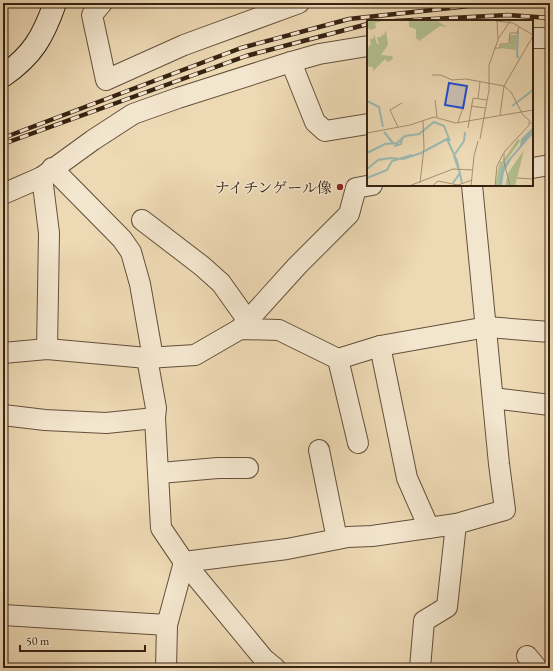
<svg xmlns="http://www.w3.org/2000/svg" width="553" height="671" font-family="'EB Garamond','Noto Serif JP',serif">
<rect width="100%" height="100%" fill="#edd9b4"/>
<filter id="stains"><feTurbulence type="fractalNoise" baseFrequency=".005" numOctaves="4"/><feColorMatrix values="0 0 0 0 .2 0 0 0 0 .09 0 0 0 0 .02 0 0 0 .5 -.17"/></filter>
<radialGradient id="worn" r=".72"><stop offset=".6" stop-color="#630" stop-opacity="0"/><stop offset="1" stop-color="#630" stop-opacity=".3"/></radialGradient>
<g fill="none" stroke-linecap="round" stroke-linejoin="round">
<!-- street casing -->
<g stroke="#64503a" stroke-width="22">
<g id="street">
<polyline points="102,3 92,15 106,80 184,45 299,3"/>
<polyline points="532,38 550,38"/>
<polyline points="291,62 315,122 325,131 368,124"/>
<polyline points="52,168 122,239 131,252 140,284 153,358"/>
<polyline points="532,168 550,165"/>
<polyline points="42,177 49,233 47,349"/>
<polyline points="3,194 42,177 93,140 133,114 178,98 291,62 319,54 368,46"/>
<polyline points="142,220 202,266 221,283 248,321"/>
<polyline points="240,329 297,266 349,214 356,188 372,185"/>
<polyline points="380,346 407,478 429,528"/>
<polyline points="3,353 47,349 147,358 195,355 240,329 279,330 338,359 380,346 487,327 550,332"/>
<polyline points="147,358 156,408 155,418 161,528 184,562 264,659 275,668"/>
<polyline points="338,359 358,443"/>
<polyline points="493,398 550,405"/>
<polyline points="3,415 45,420 106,423 155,418"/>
<polyline points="319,450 337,539"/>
<polyline points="160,473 218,468 248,468"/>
<polyline points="3,615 167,625 184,562 287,549 348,537 372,536 456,524 505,510 499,464 472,185"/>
<polyline points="527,656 537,668"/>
<polyline points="166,668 167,625"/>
<polyline points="420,668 424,621 447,607 456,524"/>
</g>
</g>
<!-- secondary casing -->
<g stroke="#372212" stroke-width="24">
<path id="secondary" d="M3 76C33 55 43 37 55 3"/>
</g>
<!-- street -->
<use href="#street" stroke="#f3e6ce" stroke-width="20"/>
<!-- secondary -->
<use href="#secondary" stroke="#f3e6ce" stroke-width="22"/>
<!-- rail casing -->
<g stroke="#372212" stroke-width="4.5">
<g id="rail">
<polyline points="395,21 508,15 550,18"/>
<polyline points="3,138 241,48 349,19 469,6 550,6"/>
<polyline points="3,144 246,56 368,24"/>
</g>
</g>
<!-- rail -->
<use href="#rail" stroke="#f3e6ce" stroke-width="3" stroke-dasharray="9" stroke-linecap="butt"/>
</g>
<!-- markers -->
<circle fill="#8f2418" stroke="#f3e6ce" stroke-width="1.5" cx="340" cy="187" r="4"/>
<g text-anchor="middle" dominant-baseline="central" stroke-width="3" stroke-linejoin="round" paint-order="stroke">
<!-- poi labels -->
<g font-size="15" fill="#372212" stroke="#f3e6ce" text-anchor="end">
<text x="332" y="187">ナイチンゲール像</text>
</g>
</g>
<!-- overview -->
<g transform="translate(367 20)">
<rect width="166" height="166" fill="#edd9b4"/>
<path d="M0 0H19L8 3 9 8 4 10 0 8ZM42 0H69L80 7 73 6 52 21 49 18V9L42 7ZM19 10 21 25 14 35 25 36 26 39 21 42 18 39 6 51V47L0 46V29L4 24 3 19H6L7 14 10 24H12L10 18 15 16 14 14 17 15ZM143 15H150L149 30 133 28 134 25H143ZM151 119 153 121 134 148 131 166H128L133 141 135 142ZM157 130 148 166H138L141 153Z" fill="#b3c091"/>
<path d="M166 107V114L145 138 137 152 135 166H131L134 148 153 126 154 119Z" fill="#9ab9b2"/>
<path fill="none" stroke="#9ab9b2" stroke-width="2" d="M151 11 150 36 152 38M0 81 12 87 16 107M145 86 166 70M17 112 26 123M27 126 34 124 35 118M0 133 18 124 30 123 38 116 52 114 67 102 77 106 83 121M88 134 97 121 98 112M87 136 91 148M0 149 11 140 23 138 36 139 54 133 80 119 90 141 95 163M0 158 20 150 25 141 45 135M86 163 93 153"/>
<path fill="none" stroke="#a49073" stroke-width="1" d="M129 1 146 3 166 15M131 19 144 0M127 28H133V24H142L143 13H150L152 7M65 55H74L85 60 99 59 137 66M137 66 144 72 156 95 163 101 161 104M106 78 120 80M111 78 113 62M68 80 70 97M104 86 118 88M133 95 137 66 166 16M91 102 98 82M31 107 23 90 35 83M101 108 106 78M0 113 43 105 67 97 89 103 166 90M113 119 122 70V45L131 20 130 0M150 158 166 159M53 163 57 128 56 101M11 166H30M42 166 86 149 106 150M65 166 71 161 91 165 105 160M104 166 107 136 111 121M128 166 130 146 136 134M143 166 137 142V132L166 101"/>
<path fill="#1d4ed8" fill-opacity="0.15" stroke="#1d4ed8" stroke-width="2" d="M82 63 100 66 96 88 78 85Z"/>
<rect width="166" height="166" fill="none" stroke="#372212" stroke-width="2"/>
</g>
<!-- margin -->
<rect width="553" height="671" fill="none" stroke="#edd9b4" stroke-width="16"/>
<rect x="4" y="4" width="545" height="663" fill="none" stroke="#372212" stroke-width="2"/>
<rect x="8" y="8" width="537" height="655" fill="none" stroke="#372212"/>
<!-- scale -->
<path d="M20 645v6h125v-6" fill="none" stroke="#372212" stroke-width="2"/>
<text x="26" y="645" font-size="12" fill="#372212" stroke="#f3e6ce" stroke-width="3" paint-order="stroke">50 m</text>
<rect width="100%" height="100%" filter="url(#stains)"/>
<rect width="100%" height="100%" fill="url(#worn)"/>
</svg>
